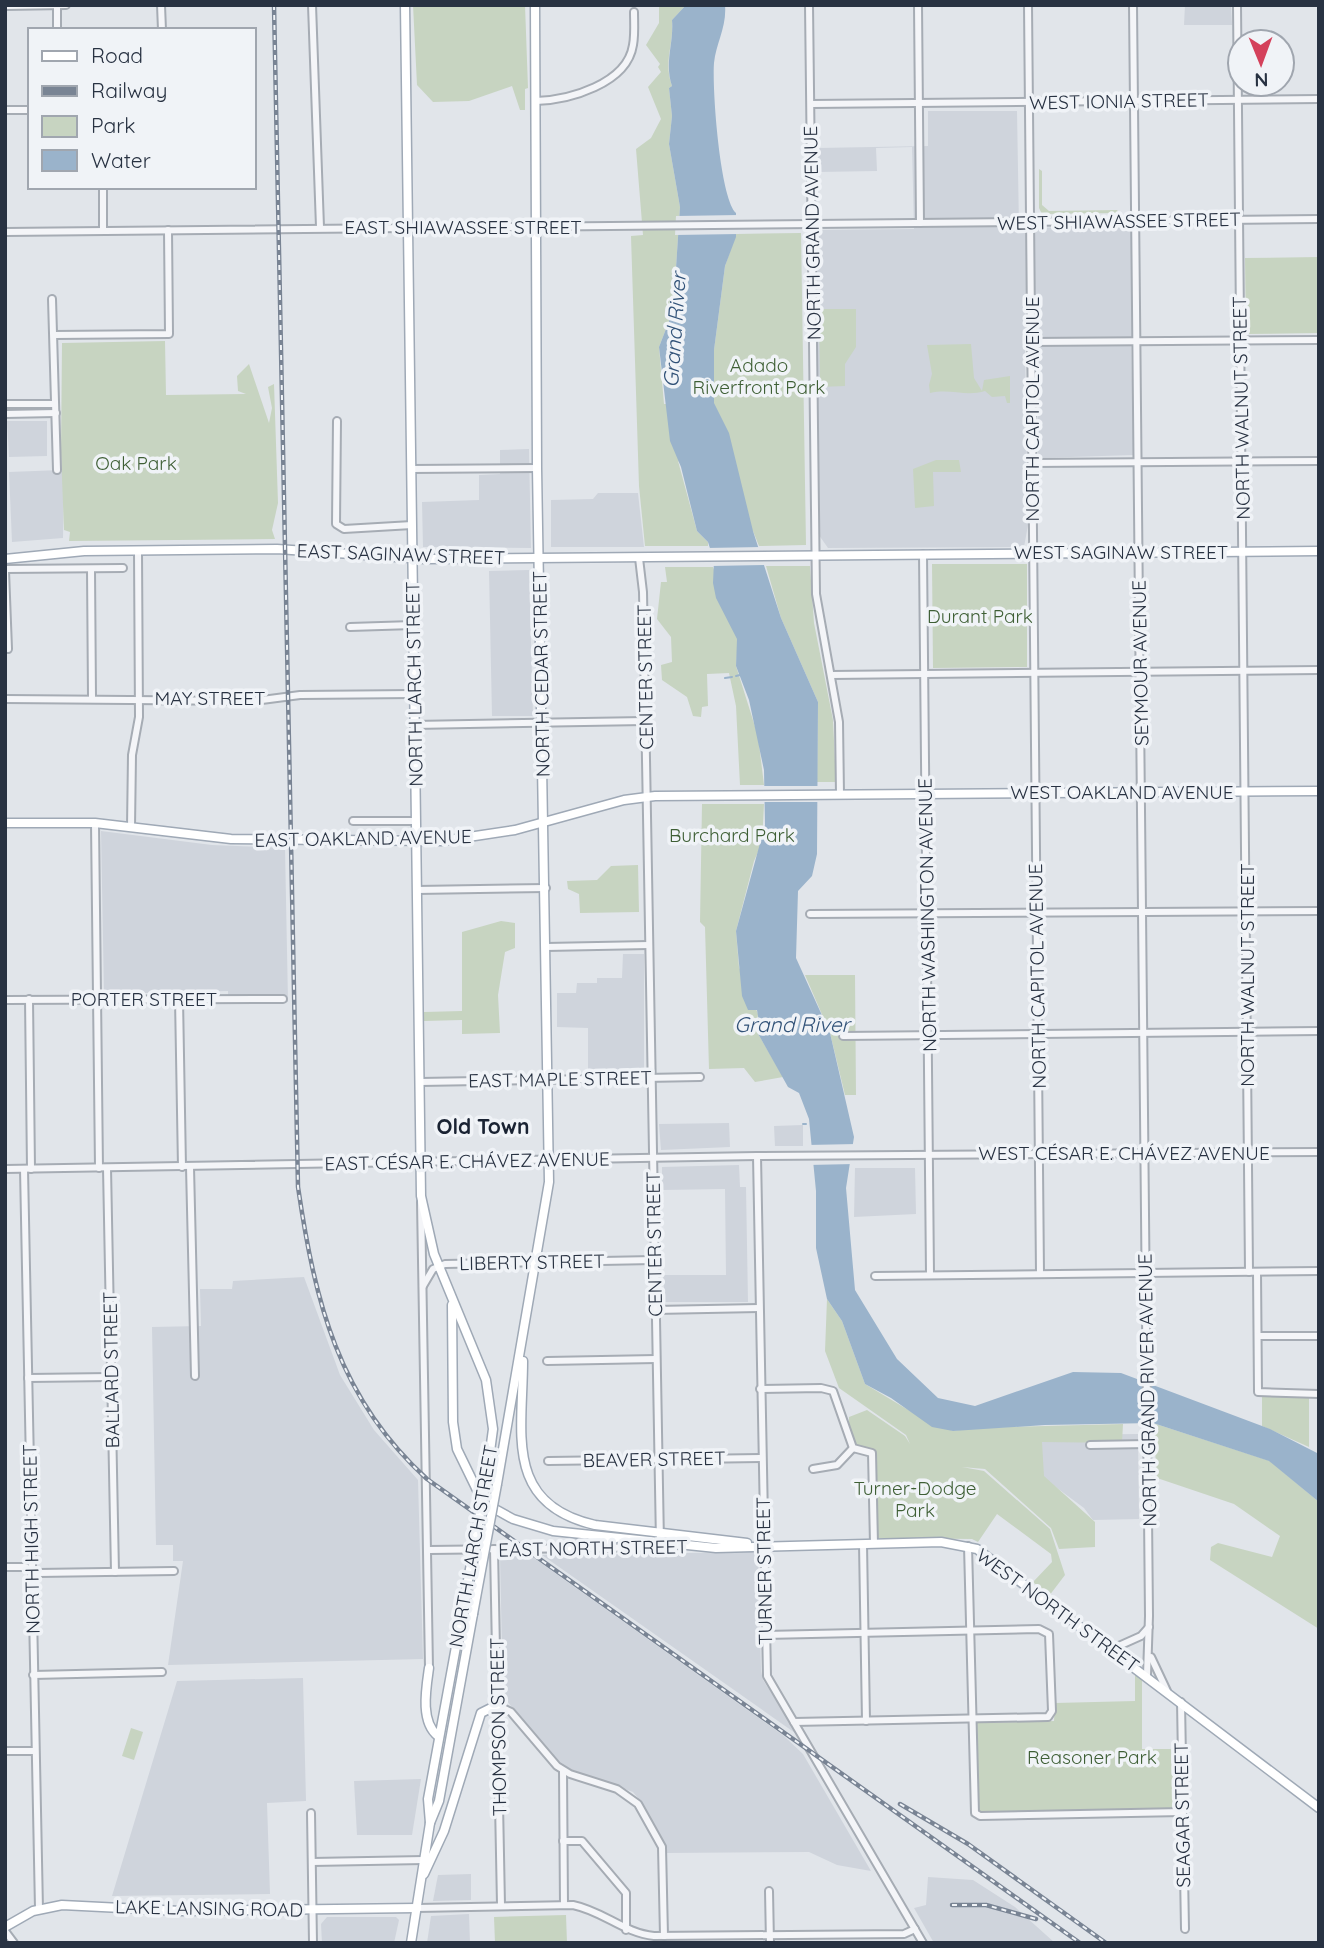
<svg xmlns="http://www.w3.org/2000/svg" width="1324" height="1948" font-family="Quicksand,sans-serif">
<rect width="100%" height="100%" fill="#e1e5ea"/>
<!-- built -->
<g fill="#cfd4dc">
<polygon points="1185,5 1231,5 1232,25 1184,25"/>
<polygon points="928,111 1017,111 1019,228 1134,226 1134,345 1131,346 1134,455 1038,458 1037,349 1025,349 1028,525 1024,547 828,548 814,528 813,380 818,230 914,229 912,147 876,148 877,171 818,172 818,148 928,146"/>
<polygon points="7,421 47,421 47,456 9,457"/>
<polygon points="529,449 531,548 423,547 422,502 479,500 479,475 500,474 500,450"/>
<polygon points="61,470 64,473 63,538 12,542 9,472"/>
<polygon points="598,493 638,493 644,547 551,547 551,500 593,499"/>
<polygon points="529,570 533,716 492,716 489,571"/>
<polygon points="101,831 212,845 285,848 288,1002 228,1004 228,991 104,994"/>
<polygon points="623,954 644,954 644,1071 588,1071 588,1028 557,1027 557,993 576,993 577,983 597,983 597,978 622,978"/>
<polygon points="729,1123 730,1147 661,1150 659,1124"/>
<polygon points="803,1125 803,1146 775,1146 774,1126"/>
<polygon points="739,1165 740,1187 746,1187 748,1302 665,1302 663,1275 726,1275 725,1189 662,1190 662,1167"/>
<polygon points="855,1168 915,1168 916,1214 854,1217"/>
<polygon points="304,1277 340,1375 374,1430 418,1480 423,1659 168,1665 183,1561 173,1561 173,1545 156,1545 152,1327 201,1326 200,1289 232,1289 233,1281"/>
<polygon points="1138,1434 1139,1519 1093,1520 1084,1508 1041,1476 1040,1435"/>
<polygon points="758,1552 761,1671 763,1680 798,1735 542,1555"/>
<polygon points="531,1556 784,1736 803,1754 871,1871 837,1865 809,1852 666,1853 642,1803 633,1792 572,1770 550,1755 503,1696 500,1557"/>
<polygon points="303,1678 306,1801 267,1803 270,1894 112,1896 177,1681"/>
<polygon points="421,1779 412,1835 357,1835 354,1781"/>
<polygon points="471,1874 471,1900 433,1901 438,1875"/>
<polygon points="928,1877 973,1880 1015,1907 1055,1943 934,1943 914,1908 926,1905"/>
<polygon points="469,1914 470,1943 427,1943 431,1916"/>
<polygon points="327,1917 396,1917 399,1920 394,1943 322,1943 321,1924"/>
</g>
<!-- green -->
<g fill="#c7d4c1">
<polygon points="413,5 525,5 528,88 525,89 525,110 520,110 512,86 469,101 433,102 417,85"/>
<path d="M659 5H686L672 20C674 46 663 61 672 86L669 88 672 116 669 144 680 207 676 268 683 285 659 347 664 404 714 403V350L725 266 736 234 801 233 806 545 759 546 753 531 678 461 697 531 708 542V546H645L639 486 631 236 643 235 636 149 651 138 661 119 648 87 661 72 658 67 660 64 646 45 659 23Z"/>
<polygon points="1039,169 1042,171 1042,205 1049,211 1117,210 1119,213 1042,214 1039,208"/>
<polygon points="1319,257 1319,333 1246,334 1245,258"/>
<polygon points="856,309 856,347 845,364 845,386 820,387 819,309"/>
<polygon points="165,341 166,395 246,394 238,391 237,376 249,364 269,423 272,408 268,387 274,384 278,503 272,530 275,539 69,541 70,532 64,530 61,452 62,343"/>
<path d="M971 344 974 378 982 391 984 380 1010 376V403H1007L1005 396 992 397 985 391C966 397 950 388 930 393L929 385 932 374 927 345Z"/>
<polygon points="936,460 959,460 961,472 933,472 934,506 915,508 913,469"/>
<polygon points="932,564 1027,564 1027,667 933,668"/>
<polygon points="766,566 810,566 814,623 833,720 836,782 817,782 818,702 781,618"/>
<polygon points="665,567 713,567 738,639 736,666 758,736 764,785 740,785 736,706 729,673 707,674 708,706 702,707 701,717 693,716 687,697 662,680 661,665 672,662 671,637 657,619 661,582 667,582"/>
<polygon points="702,804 764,804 762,843 754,861 736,931 739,967 758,1014 756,1030 783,1077 755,1082 744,1068 709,1069 705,927 700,922"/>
<polygon points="638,865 639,912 580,913 579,894 568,889 567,881 597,880 611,866"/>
<polygon points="501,921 515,923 515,948 505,952 498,995 500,1033 462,1034 462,1020 424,1021 424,1012 462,1011 462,932"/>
<polygon points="805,975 855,975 856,1095 845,1095 830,1033"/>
<polygon points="827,1299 842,1321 865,1384 915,1414 953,1431 972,1428 1123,1424 1122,1443 1042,1442 1044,1476 1095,1522 1095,1547 1059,1549 1051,1528 985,1469 962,1467 984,1471 1050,1529 1065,1575 1049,1596 1033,1582 1052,1562 1051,1554 997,1514 978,1542 972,1539 876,1538 875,1450 856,1445 849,1426 849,1417 867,1410 905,1436 910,1444 906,1435 839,1388 825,1351"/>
<polygon points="1262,1397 1309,1397 1309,1447 1262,1426"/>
<polygon points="1153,1423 1270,1461 1319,1502 1319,1629 1210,1560 1211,1547 1218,1543 1272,1557 1280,1536 1234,1504 1157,1478"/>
<polygon points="1135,1673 1142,1677 1142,1749 1176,1749 1178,1808 979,1812 975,1723 1054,1721 1055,1703 1135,1701"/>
<polygon points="131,1728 143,1732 134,1760 122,1756"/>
<polygon points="566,1915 567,1943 495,1943 494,1917"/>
</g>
<!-- water -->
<path fill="#9ab3cb" d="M686 5H725C727 27 716 43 714 63 712 89 720 198 736 213V237L725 266 714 350V403L729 433 753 531 781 618 818 702 817 854 812 876 798 891 796 958 830 1033 854 1137 846 1188 855 1290 897 1359 938 1398 975 1406 1073 1372 1121 1373 1270 1429 1319 1454V1502L1269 1461 1153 1423 1045 1425 953 1431 932 1427 891 1398 865 1384 842 1321 827 1299 816 1248V1191L809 1119 799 1093 788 1087 756 1030 759 1022 757 1010H748L742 996 736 931 765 825 764 770 749 700 736 666 737 639 716 598 713 583 714 561 708 542 697 531 681 467 670 441 659 347 683 285 676 268 680 207 669 144 672 116 669 88 672 86C664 63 674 43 672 20Z"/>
<!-- pier -->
<g fill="#e1e5ea">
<polygon points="739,215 739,234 675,235 676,216"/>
<polygon points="762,547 768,565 711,566 706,548"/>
<rect x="761" y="786" width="59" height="16"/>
<polygon points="857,1144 854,1164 808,1165 807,1145"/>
</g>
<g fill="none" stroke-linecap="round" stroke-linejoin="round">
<!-- stream -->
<g stroke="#9ab3cb" stroke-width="2">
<polyline points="736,676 740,675"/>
<polyline points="725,678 732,677"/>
<polyline points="803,1124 806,1124"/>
</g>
<!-- minor casing -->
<g stroke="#a6acb4" stroke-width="10">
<g id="minor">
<polyline points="57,5 57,30"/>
<polyline points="161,5 162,30"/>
<polyline points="312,5 320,227"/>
<polyline points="809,5 816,594 839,722 840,794"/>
<polyline points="918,5 920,223"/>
<polyline points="1028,5 1040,1274"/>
<polyline points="1133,5 1149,1616 1147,1675"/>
<polyline points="1237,5 1249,1272"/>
<polyline points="5,6 66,5"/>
<path d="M536 101C569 100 627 84 633 45 635 34 634 22 634 12"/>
<polyline points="811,104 1319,99"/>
<polyline points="5,110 30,110"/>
<polyline points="103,187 103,231"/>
<polyline points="5,232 1319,219"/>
<polyline points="52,299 57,470"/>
<polyline points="54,335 169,334 168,230"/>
<polyline points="1031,342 1319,340"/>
<polyline points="5,404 55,404"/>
<polyline points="5,414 56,413"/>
<polyline points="337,421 336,524 344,529 412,525"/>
<polyline points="1032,463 1319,461"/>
<polyline points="411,469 537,468"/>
<polyline points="923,554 930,1275"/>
<polyline points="639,558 643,592 660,1543"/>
<polyline points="5,569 123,568"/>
<polyline points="91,569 92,698"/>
<polyline points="5,571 8,649"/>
<polyline points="350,627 413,625"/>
<polyline points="831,675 1319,670"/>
<polyline points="5,699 254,701 300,695 414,694"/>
<polyline points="414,725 645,721"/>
<polyline points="353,821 416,821"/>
<polyline points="95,823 99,1168"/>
<polyline points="131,827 132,755 139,717 138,552"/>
<polyline points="417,890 546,888"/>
<polyline points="810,914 1319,911"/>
<polyline points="546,947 649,945"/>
<polyline points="29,999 31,1169"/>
<polyline points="179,999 182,1167"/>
<polyline points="5,1000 283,999"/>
<polyline points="843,1036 1319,1031"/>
<polyline points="420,1082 700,1077"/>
<polyline points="757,1156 767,1676 923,1943"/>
<polyline points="190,1167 195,1376"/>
<polyline points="107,1168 115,1572"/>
<polyline points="5,1169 757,1156 1319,1152"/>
<polyline points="24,1169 39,1909"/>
<polyline points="421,1202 429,1668"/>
<polyline points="1257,1272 1258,1392 1319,1394"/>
<polyline points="875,1276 1319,1271"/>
<polyline points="423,1286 433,1269 445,1264 654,1260"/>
<polyline points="655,1310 759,1308"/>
<polyline points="1258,1336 1319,1336"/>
<polyline points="547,1361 656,1359"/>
<polyline points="28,1378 111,1377"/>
<polyline points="760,1389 821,1388 833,1391 853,1448 872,1453 874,1544"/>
<polyline points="1090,1445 1147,1444"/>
<polyline points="548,1461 761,1458"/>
<polyline points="813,1469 837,1465 853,1448"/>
<polyline points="863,1544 866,1721"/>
<polyline points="968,1546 975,1813 980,1816 1182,1812"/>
<polyline points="494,1549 501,1905"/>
<polyline points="429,1550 675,1547"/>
<polyline points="5,1567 25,1567 38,1573 174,1571"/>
<polyline points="765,1635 1039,1629 1049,1634 1052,1711 1048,1717 794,1722"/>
<polyline points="1112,1649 1141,1636 1149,1627"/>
<polyline points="1151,1657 1167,1691"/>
<polyline points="33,1675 162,1672"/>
<polyline points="1181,1702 1185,1929"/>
<polyline points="497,1705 511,1712 557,1766 570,1774 617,1789 638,1804 662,1847 664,1936"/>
<polyline points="5,1751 34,1751"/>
<polyline points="563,1771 564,1905"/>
<polyline points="311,1813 313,1943"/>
<polyline points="563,1841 582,1841 626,1893 626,1930"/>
<polyline points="312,1862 424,1860"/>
<polyline points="769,1891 770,1943"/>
<path d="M417 1908 573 1905C603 1911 624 1933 654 1936L904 1934 915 1929"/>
<polyline points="5,1931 14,1943"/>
</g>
</g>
<!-- major casing -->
<g stroke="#9fa9b6" stroke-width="11">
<g id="major">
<polyline points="405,5 421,1196 434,1254 486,1380 493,1429 487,1474"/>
<polyline points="5,559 84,551 277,549 425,559 1319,551"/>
<polyline points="5,823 95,823 231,839 442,841 515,830 624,800 655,796 1319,791"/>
<polyline points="452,1305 453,1422 457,1449 477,1490 495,1509 513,1519 553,1531 716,1548 941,1542 977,1549 1319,1808"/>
<path d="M523 1361C523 1432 503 1504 595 1525L747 1543"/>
<polyline points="497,1484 549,1182 537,468 535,5"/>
<polyline points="559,1548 614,1539"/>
<path d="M429 1668C426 1689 420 1722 438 1736"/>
<polyline points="430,1823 439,1801 473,1614"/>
<polyline points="424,1874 444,1831 481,1713 497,1705"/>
<polyline points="5,1927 33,1911 62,1905 181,1911 417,1908"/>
<polyline points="411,1943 430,1823 428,1799 462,1614"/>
</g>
</g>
<!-- minor -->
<use href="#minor" stroke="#f4f5f8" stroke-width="6"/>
<!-- major -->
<use href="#major" stroke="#fff" stroke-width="8"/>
<!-- rail casing -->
<g stroke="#798494" stroke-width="4.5">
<g id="rail">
<path d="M274 5 298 1187C315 1302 338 1398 427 1479L1080 1943"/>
<polyline points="900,1804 968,1844 1106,1943"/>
<polyline points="952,1905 986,1905 1036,1919"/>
</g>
</g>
<!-- rail -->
<use href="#rail" stroke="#f0f3f7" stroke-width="2" stroke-dasharray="5" stroke-linecap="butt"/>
<!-- major-bridge casing -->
<g stroke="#9fa9b6" stroke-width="11" stroke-linecap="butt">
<g id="major-bridge">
<polyline points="462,1614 487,1474"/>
<polyline points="473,1614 497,1484"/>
</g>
</g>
<!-- major-bridge -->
<use href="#major-bridge" stroke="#fff" stroke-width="8"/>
</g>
<g text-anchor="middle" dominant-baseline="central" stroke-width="7" stroke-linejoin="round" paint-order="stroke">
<!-- street labels -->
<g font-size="19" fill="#283242" stroke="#f0f3f7">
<text transform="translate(1119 101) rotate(-1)">WEST IONIA STREET</text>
<text transform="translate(1119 221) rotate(-1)">WEST SHIAWASSEE STREET</text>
<text x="463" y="227">EAST SHIAWASSEE STREET</text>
<text transform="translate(812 233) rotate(-91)">NORTH GRAND AVENUE</text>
<text transform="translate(1241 408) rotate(-91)">NORTH WALNUT STREET</text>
<text transform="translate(1032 409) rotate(-90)">NORTH CAPITOL AVENUE</text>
<text x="1121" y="552">WEST SAGINAW STREET</text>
<text transform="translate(401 554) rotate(2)">EAST SAGINAW STREET</text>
<text transform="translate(1140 663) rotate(-91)">SEYMOUR AVENUE</text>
<text transform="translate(541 674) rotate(-91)">NORTH CEDAR STREET</text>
<text transform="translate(645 677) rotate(-91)">CENTER STREET</text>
<text transform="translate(414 684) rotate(-91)">NORTH LARCH STREET</text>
<text x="210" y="698">MAY STREET</text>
<text x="1122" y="792">WEST OAKLAND AVENUE</text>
<text transform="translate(363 838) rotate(-1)">EAST OAKLAND AVENUE</text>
<text transform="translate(927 915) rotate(-91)">NORTH WASHINGTON AVENUE</text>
<text transform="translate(1247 975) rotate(-90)">NORTH WALNUT STREET</text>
<text transform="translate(1037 976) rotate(-91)">NORTH CAPITOL AVENUE</text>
<text x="144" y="999">PORTER STREET</text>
<text transform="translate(560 1079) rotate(-1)">EAST MAPLE STREET</text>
<text x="1124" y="1153">WEST CÉSAR E. CHÁVEZ AVENUE</text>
<text transform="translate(467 1161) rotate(-1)">EAST CÉSAR E. CHÁVEZ AVENUE</text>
<text transform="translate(654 1244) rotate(-91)">CENTER STREET</text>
<text transform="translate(532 1262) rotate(-1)">LIBERTY STREET</text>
<text transform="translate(111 1370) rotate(-91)">BALLARD STREET</text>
<text transform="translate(1147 1390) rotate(-91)">NORTH GRAND RIVER AVENUE</text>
<text transform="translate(654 1459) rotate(-1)">BEAVER STREET</text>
<text transform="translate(31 1539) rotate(-91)">NORTH HIGH STREET</text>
<text transform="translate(473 1546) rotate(-80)">NORTH LARCH STREET</text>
<text transform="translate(593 1548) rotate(-1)">EAST NORTH STREET</text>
<text transform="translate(764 1571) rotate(-91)">TURNER STREET</text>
<text transform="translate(1058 1610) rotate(36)">WEST NORTH STREET</text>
<text transform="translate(498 1727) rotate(-91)">THOMPSON STREET</text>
<text transform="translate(1182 1815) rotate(-91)">SEAGAR STREET</text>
<text transform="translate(209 1908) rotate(1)">LAKE LANSING ROAD</text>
</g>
<!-- park labels -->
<g font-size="19" fill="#3e5f35" stroke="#f0f3f7">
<text x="759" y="365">Adado<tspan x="759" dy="22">Riverfront Park</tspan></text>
<text x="136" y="463">Oak Park</text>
<text x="980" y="616">Durant Park</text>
<text x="732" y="835">Burchard Park</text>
<text x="915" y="1488">Turner-Dodge<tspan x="915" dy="22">Park</tspan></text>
<text x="1092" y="1757">Reasoner Park</text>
</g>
<!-- water labels -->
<g font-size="21" font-style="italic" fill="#315278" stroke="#f0f3f7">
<text transform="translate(674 330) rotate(-86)">Grand River</text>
<text x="792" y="1024">Grand River</text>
</g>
<!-- neighbourhood labels -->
<g font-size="21" font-weight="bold" fill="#1a2333" stroke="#f0f3f7">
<text x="483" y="1126">Old Town</text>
</g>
</g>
<!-- border -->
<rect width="1324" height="1948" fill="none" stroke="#283242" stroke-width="14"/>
<!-- legend -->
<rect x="28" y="28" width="228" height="161" fill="#f0f3f7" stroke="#a0a6af" stroke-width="2"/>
<rect x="42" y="51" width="35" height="10" fill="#ffffff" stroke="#a0a6af" stroke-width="2"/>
<text x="91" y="63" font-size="21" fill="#283242">Road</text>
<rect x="42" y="86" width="35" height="10" fill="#798494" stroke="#a0a6af" stroke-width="2"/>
<text x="91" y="98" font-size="21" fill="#283242">Railway</text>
<rect x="42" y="116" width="35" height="21" fill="#c7d4c1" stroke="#a0a6af" stroke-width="2"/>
<text x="91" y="133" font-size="21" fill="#283242">Park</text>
<rect x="42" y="150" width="35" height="21" fill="#9ab3cb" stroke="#a0a6af" stroke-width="2"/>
<text x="91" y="168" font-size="21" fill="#283242">Water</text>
<!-- north arrow -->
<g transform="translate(1261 63) rotate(179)"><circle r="33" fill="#f0f3f7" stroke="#a0a6af" stroke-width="2"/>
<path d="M0-5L12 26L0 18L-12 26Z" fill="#d4415b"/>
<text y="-10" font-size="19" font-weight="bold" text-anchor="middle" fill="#283242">N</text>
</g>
</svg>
